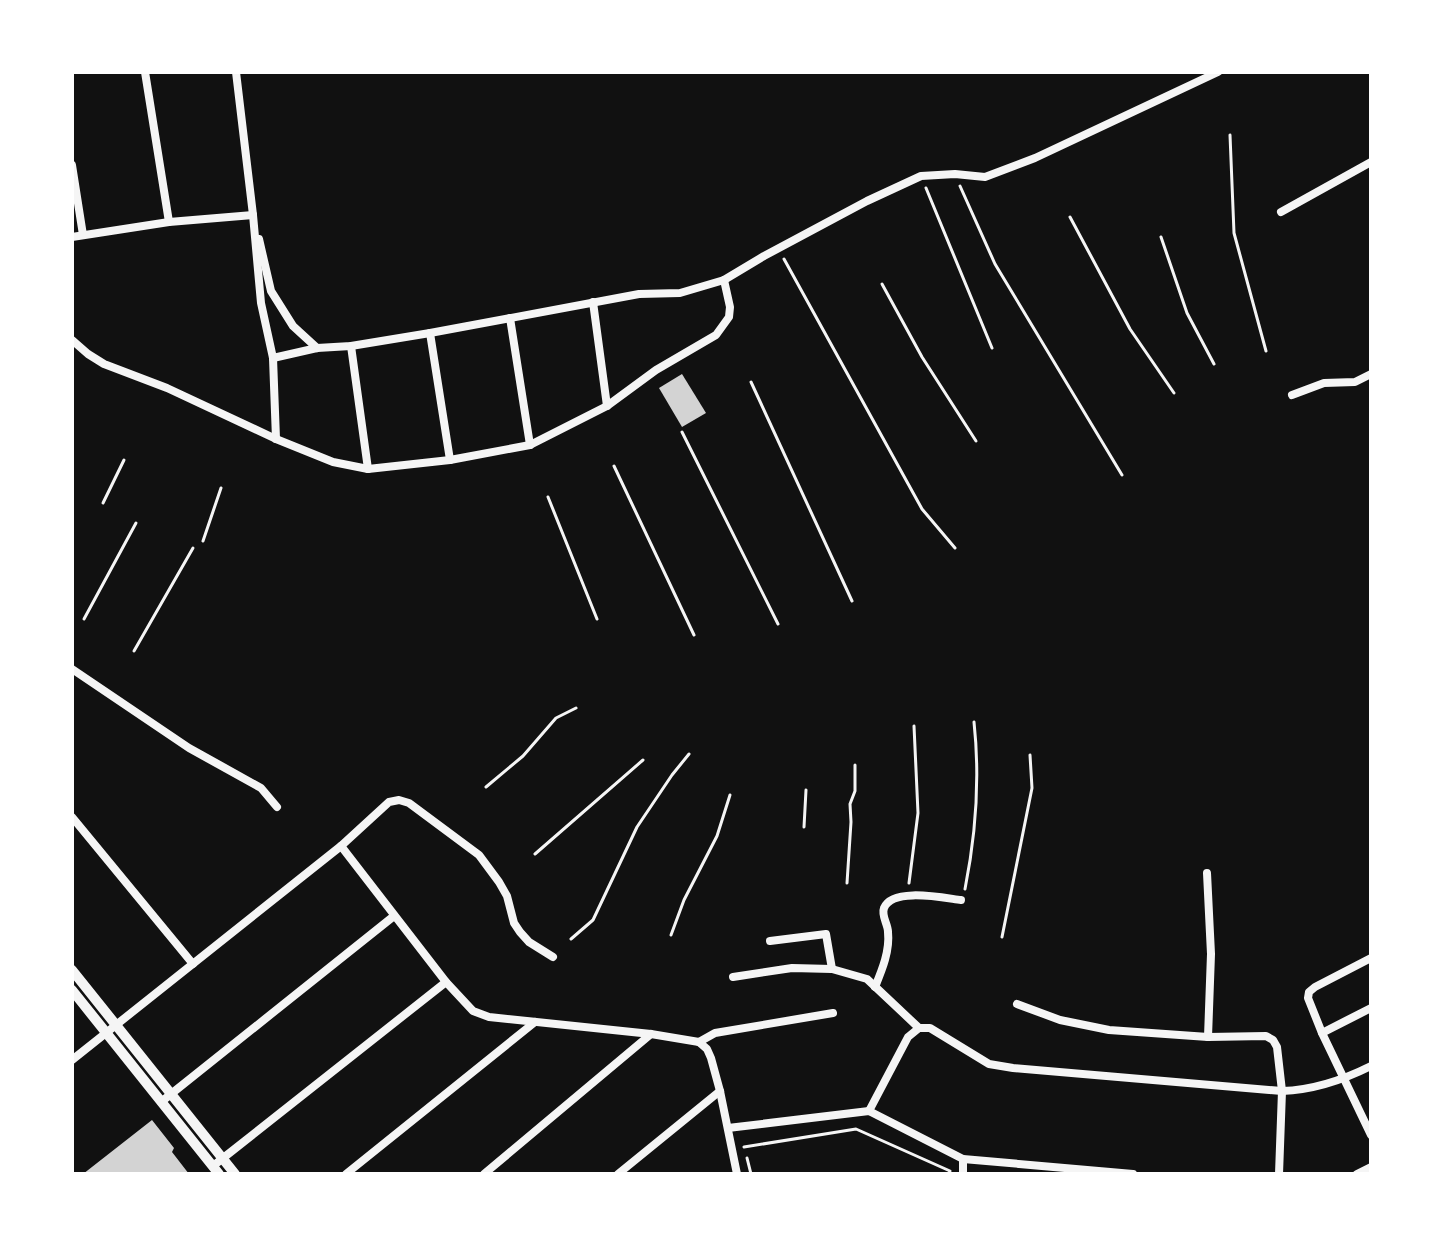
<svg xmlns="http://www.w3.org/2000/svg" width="1443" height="1246" font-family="Mulish,sans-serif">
<rect width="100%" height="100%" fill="#111"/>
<!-- building -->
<g fill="#d3d3d3">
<polygon points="682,374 706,413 682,427 659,388"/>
<polygon points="152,1120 174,1148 172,1152 189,1174 83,1174"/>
</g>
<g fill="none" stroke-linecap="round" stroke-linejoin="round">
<!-- path -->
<g stroke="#f5f5f5" stroke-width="3">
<polyline points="1230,135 1234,233 1266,351"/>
<polyline points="960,186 995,264 1122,475"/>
<polyline points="926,188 992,348"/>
<polyline points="1070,217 1130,329 1174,393"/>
<polyline points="1161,237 1187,313 1214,364"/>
<polyline points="784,259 922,509 955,548"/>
<polyline points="882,284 922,357 976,441"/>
<polyline points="751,382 852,601"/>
<polyline points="682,432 778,624"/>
<polyline points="614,466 694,635"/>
<polyline points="548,497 597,619"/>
<polyline points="103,503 124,460"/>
<polyline points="203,541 221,488"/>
<polyline points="84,619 136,523"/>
<polyline points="134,651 193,548"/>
<polyline points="486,787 523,756 556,718 576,708"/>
<polyline points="804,827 806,790"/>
<polyline points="535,854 643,760"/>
<polyline points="847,883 851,822 850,804 855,791 855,765"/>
<polyline points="909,883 918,813 914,726"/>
<path d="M965 889C976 834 980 778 974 722"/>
<polyline points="671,935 684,900 717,836 730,795"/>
<polyline points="1002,937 1032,788 1030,755"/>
<polyline points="571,939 593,920 637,827 672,775 689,754"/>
<polyline points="744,1147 856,1129 950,1171 949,1174"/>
<polyline points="747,1158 751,1174"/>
</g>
<!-- minor -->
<g stroke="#f5f5f5" stroke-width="8">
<polyline points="145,72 169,222"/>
<polyline points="236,72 253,215 261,303 273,358 276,439"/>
<polyline points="72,165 83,235"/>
<polyline points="1281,212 1371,162"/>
<polyline points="72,237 169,222 253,215"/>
<polyline points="259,239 271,291 293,326 317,348"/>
<polyline points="593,302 607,406"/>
<polyline points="510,318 530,445"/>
<polyline points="430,333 450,460"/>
<polyline points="72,340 88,354 104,364 167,388 276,439 333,462 368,469 450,460 530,445 607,406 656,370 716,335 729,317 730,307 724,280"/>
<polyline points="351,346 368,469"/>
<polyline points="273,358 317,348 351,346 430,333 639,294 680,293 724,280 764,256 867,201 921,176 955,174 985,177 1035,158 1218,72"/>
<polyline points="1292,395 1324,383 1355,382 1371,374"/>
<polyline points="72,669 189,748 261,788 277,807"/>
<polyline points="72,817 193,964"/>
<polyline points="341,846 446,982 473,1011 489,1017 651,1034 699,1042 707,1049 711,1058 720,1091 737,1174"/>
<polyline points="1207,873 1211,954 1208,1037"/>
<polyline points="770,941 826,934 832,969"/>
<polyline points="1371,958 1315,987 1309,992 1308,998 1322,1033 1371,1135"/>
<polyline points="733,977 792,968 832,969 867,979 919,1028"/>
<path d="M875 987C882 970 890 951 888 932 888 924 881 916 884 908 892 887 944 898 961 900"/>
<polyline points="1017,1004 1060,1020 1109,1030 1208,1037 1266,1036 1273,1040 1277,1047 1282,1091 1279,1174"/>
<polyline points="1322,1033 1371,1008"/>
<polyline points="699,1042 715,1033 833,1013"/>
<polyline points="72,1060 341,846 389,802 399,800 409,803 479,855 499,882 507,896 514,923 520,932 529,942 553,957"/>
<polyline points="161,1102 394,916"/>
<path d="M869 1111 908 1037 919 1028H930L989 1064 1013 1068 1282 1091C1314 1090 1343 1080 1371 1066"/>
<polyline points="728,1128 869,1111 963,1159 1133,1174"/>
<polyline points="213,1166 446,982"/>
<polyline points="346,1174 535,1022"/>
<polyline points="484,1174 651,1034"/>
<polyline points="618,1174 720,1091"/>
<polyline points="963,1174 963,1159"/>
<polyline points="1357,1174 1371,1167"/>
</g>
<!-- tertiary -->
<g stroke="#f5f5f5" stroke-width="10">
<polyline points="72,970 235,1174"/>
<polyline points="72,990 219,1174"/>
</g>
</g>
<!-- border -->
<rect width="1443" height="1246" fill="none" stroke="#ffffff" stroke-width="148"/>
</svg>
